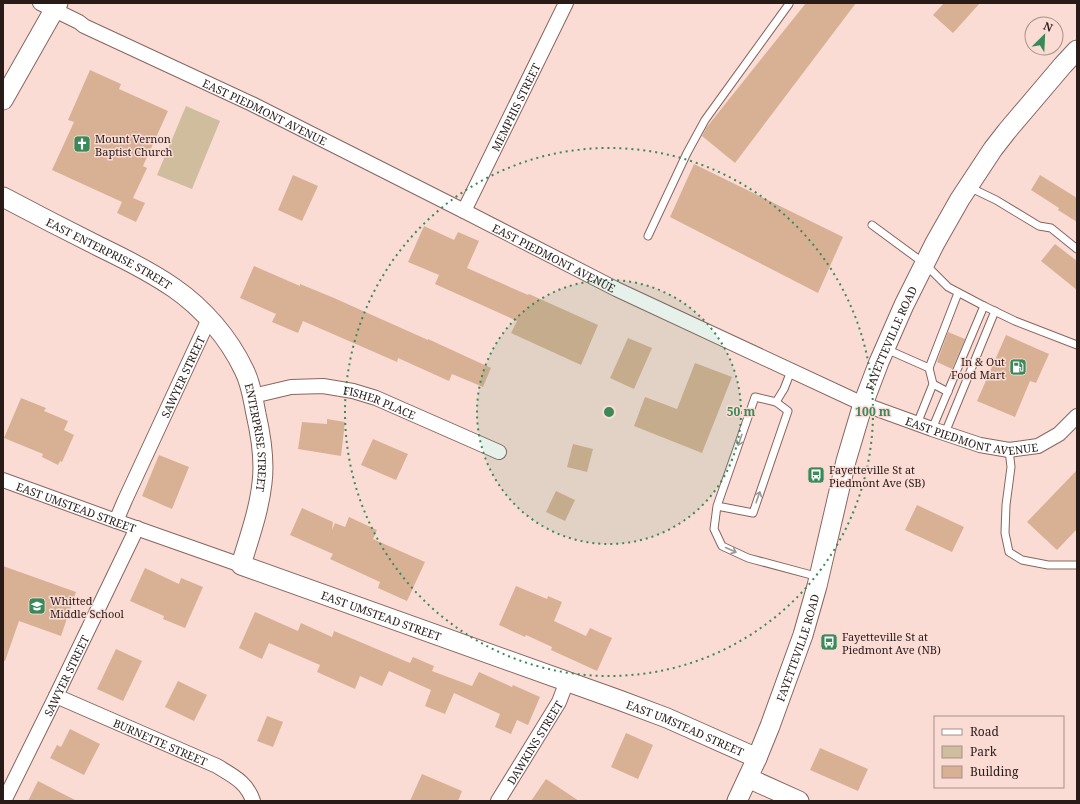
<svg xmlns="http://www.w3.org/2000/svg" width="1080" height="804" font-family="'Noto Serif',serif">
<rect width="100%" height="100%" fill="#fadcd5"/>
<!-- green -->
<polygon fill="#cfbd9e" points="186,106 220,121 192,189 157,175"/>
<!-- building -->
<g fill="#d8b195">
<polygon points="806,3 856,3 735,163 702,136 706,128"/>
<polygon points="944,3 980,3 953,33 933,15"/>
<polygon points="90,70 121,84 119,89 168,111 143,166 147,168 133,198 145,203 136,222 117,213 122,202 52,170 74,122 68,120"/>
<polygon points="694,164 843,237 818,293 670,217"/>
<polygon points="293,175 318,186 302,221 278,210"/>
<polygon points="1040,175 1077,198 1077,222 1058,210 1059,208 1031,190"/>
<polygon points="424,226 454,240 458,232 479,241 467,268 528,295 529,294 598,325 581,365 511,333 517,321 435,284 439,275 408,262"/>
<polygon points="1055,244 1077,261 1077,290 1041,261"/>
<polygon points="254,266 300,286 300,284 334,298 428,340 428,339 491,368 483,387 452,374 449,381 398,358 397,362 303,321 298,333 272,322 276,314 240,298"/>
<polygon points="948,332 965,339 952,369 937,362"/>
<polygon points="1006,335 1049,354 1036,383 1030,381 1015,417 977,401"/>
<polygon points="628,338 652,348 634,389 610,378"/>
<polygon points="695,363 732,377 702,453 634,426 645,397 677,409"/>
<polygon points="21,398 46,408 44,411 68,421 64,430 74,435 62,462 60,461 58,465 42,457 43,454 4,438"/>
<polygon points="327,419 345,422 341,456 298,449 302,422 327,424"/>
<polygon points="373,439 408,454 396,480 361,465"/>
<polygon points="573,444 593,449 587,472 567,467"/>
<polygon points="159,455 189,467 172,509 142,496"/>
<polygon points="1077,470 1077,529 1057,550 1027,522"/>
<polygon points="556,491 575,500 565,521 546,512"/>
<polygon points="917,505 964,527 952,552 905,530"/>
<polygon points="302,508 333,522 332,530 335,523 345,527 349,517 377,530 373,539 425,562 407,601 378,588 380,582 330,559 333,554 290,535"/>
<polygon points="3,566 76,592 61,636 19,621 5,661 3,661"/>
<polygon points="145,568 179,584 181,578 203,587 185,628 163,619 164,616 130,601"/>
<polygon points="516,586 547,599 548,596 562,602 554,621 586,636 590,628 612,638 597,671 551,650 552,647 526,635 525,637 499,625"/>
<polygon points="255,612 298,631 301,623 332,637 334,631 410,663 413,657 434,666 432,671 472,686 479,672 512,687 513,685 540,697 528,725 517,720 511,734 495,727 500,714 454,693 445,714 425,706 431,690 389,671 382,686 360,676 355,689 317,672 320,665 269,643 262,659 239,648"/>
<polygon points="116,649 142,661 123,701 97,689"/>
<polygon points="178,681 207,695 194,721 165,707"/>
<polygon points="267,716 283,722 273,747 257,741"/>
<polygon points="70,729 100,744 84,775 50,758 57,745 61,747"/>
<polygon points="626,733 653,745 638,779 611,767"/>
<polygon points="820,748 868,769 858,791 810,770"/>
<polygon points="422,774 462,791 458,801 410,801"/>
<polygon points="546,779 579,801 531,801"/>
<polygon points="38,781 77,801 28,801"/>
</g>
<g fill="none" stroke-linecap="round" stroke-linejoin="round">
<!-- lane casing -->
<g stroke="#87665f" stroke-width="9">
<g id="lane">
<polyline points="969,187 996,200 1039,226 1051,228 1077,249"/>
<polyline points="872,225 925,264 948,287 984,306 1015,321 1077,345"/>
<polyline points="648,236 687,153 705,120 789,4"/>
<polyline points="886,349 929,368 958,293"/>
<polyline points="933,384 948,392"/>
<polyline points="776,402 784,389 791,371"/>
<polyline points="917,424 933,384 929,368"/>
<polyline points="932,429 984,306"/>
<polyline points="945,433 995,311"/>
<polyline points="1009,450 1011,467 1006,505 1005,533 1009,552 1022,560 1048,565 1077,565"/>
<polyline points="717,506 753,513 788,411 776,402 755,397 717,506 714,529 722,546 748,558 819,577"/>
</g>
</g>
<!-- street casing -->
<g stroke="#87665f" stroke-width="16">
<g id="street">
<path id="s1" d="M40 3 79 22 84 26 252 104 464 211 616 289 863 404 932 429 980 445 1009 450 1038 446 1059 434 1077 416"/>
<path id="s2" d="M464 211 566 3"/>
<path id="s3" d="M253 396 291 387 323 386 353 391 376 398 499 452"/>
<path id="s4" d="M3 480 116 521 241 565"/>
<path id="s5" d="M116 521 125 500 209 319"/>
<path id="s6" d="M56 696 217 766C233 776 247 782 253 801"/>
<path id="s7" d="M4 801 56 696 137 528"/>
<path id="s8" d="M498 801 559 702 567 681"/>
</g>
</g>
<!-- secondary casing -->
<g stroke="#87665f" stroke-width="21">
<g id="secondary">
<polyline points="3,100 58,3"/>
<path id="s9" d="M3 197C35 214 68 231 100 247 125 259 151 272 174 288 203 308 229 338 244 370 251 383 253 399 256 414 261 436 265 460 262 483 259 511 249 538 241 565L619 700 667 718 757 758"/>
<polyline points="748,778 799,801"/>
<path id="s10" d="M737 801 757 758 770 726 803 635 817 586 846 461 863 404 879 362 904 305 935 243 960 199 993 149 1007 131 1063 65 1077 50"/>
</g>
</g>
<!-- lane -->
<use href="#lane" stroke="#fff" stroke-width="7"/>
<!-- street -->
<use href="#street" stroke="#fff" stroke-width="14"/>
<!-- secondary -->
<use href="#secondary" stroke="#fff" stroke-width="19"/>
</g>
<!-- one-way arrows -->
<defs><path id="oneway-shaft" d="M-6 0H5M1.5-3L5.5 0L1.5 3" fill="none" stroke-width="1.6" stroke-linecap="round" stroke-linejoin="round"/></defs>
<g stroke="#9e9897">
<use href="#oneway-shaft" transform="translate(740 440) rotate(109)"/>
<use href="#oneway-shaft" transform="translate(758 497) rotate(-71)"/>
<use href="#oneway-shaft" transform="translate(731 550) rotate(24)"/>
</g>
<!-- distance rings -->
<circle cx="609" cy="412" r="132" fill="#398959" fill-opacity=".12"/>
<g fill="none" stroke="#398959" stroke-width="2" stroke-dasharray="2 4">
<circle cx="609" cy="412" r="132"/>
<circle cx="609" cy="412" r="264"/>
</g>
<!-- icons -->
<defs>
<g id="church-square" transform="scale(0.9)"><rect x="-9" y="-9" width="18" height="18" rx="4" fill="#398959" stroke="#fadcd5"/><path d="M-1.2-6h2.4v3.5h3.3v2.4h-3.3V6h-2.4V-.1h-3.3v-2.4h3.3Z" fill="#fff"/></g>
<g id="fuel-square" transform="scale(0.9)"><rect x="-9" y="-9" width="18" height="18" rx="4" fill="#398959" stroke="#fadcd5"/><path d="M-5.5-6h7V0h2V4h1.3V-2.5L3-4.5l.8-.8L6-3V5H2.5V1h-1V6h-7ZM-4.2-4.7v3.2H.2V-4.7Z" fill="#fff"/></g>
<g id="bus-square" transform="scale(0.9)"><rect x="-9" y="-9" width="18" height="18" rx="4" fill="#398959" stroke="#fadcd5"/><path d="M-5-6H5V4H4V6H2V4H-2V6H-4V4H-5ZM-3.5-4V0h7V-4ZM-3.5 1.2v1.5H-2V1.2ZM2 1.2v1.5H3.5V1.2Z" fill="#fff"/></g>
<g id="school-square" transform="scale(0.9)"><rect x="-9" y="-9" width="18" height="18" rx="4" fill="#398959" stroke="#fadcd5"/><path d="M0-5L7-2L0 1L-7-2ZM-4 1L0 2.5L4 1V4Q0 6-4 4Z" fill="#fff"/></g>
</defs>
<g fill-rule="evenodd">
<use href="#church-square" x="82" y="144"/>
<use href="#fuel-square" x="1018" y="367"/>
<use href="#bus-square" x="816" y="475"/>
<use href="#school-square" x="37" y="606"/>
<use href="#bus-square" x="829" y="642"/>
</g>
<g text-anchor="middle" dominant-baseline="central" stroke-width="3" stroke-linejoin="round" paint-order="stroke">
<!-- street labels -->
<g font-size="11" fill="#281b18" stroke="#fadcd5">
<text stroke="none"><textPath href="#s2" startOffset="116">MEMPHIS STREET</textPath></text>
<text stroke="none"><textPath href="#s1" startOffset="250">EAST PIEDMONT AVENUE</textPath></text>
<text stroke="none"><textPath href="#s9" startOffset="120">EAST ENTERPRISE STREET</textPath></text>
<text stroke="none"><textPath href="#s1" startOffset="574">EAST PIEDMONT AVENUE</textPath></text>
<text stroke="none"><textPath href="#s10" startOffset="489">FAYETTEVILLE ROAD</textPath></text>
<text stroke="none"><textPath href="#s5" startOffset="159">SAWYER STREET</textPath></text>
<text stroke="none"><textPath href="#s3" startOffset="130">FISHER PLACE</textPath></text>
<text stroke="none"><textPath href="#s1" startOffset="1030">EAST PIEDMONT AVENUE</textPath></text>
<text stroke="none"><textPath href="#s9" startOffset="372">ENTERPRISE STREET</textPath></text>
<text stroke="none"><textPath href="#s4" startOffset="78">EAST UMSTEAD STREET</textPath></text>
<text stroke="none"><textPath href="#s9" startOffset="652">EAST UMSTEAD STREET</textPath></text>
<text stroke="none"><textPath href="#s10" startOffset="165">FAYETTEVILLE ROAD</textPath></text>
<text stroke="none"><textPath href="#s7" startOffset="140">SAWYER STREET</textPath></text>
<text stroke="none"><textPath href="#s9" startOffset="976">EAST UMSTEAD STREET</textPath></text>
<text stroke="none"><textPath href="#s6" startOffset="114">BURNETTE STREET</textPath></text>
<text stroke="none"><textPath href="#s8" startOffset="69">DAWKINS STREET</textPath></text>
</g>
<!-- poi labels -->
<g font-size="11" fill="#281b18" stroke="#fadcd5" text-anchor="start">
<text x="95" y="138">Mount Vernon<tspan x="95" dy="13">Baptist Church</tspan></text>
<text x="1005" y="361" text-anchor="end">In &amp; Out<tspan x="1005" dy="13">Food Mart</tspan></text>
<text x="829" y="469">Fayetteville St at<tspan x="829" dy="13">Piedmont Ave (SB)</tspan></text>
<text x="50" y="600">Whitted<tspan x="50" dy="13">Middle School</tspan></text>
<text x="842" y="636">Fayetteville St at<tspan x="842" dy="13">Piedmont Ave (NB)</tspan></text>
</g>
</g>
<circle cx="609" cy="412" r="6" fill="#398959" stroke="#fadcd5" stroke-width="2"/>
<g font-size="12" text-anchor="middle" font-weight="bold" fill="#398959" stroke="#fadcd5" stroke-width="3" stroke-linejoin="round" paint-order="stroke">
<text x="741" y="416">50 m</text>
<text x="873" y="416">100 m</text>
</g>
<!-- border -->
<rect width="1080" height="804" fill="none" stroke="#281b18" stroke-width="8"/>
<!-- legend -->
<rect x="934" y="716" width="130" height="72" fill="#fadcd5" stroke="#a68f89"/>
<rect x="942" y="729" width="20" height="6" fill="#ffffff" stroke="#a68f89"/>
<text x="970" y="736" font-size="12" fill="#281b18">Road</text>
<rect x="942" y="746" width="20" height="12" fill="#cfbd9e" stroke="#a68f89"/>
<text x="970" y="756" font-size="12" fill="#281b18">Park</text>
<rect x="942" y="766" width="20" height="12" fill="#d8b195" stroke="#a68f89"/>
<text x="970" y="776" font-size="12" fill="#281b18">Building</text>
<!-- north arrow -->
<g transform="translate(1044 36) rotate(24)"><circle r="19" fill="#fadcd5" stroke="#a68f89"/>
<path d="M0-3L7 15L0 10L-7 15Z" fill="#398959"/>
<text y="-6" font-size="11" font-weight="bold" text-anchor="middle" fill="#281b18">N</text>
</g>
</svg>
